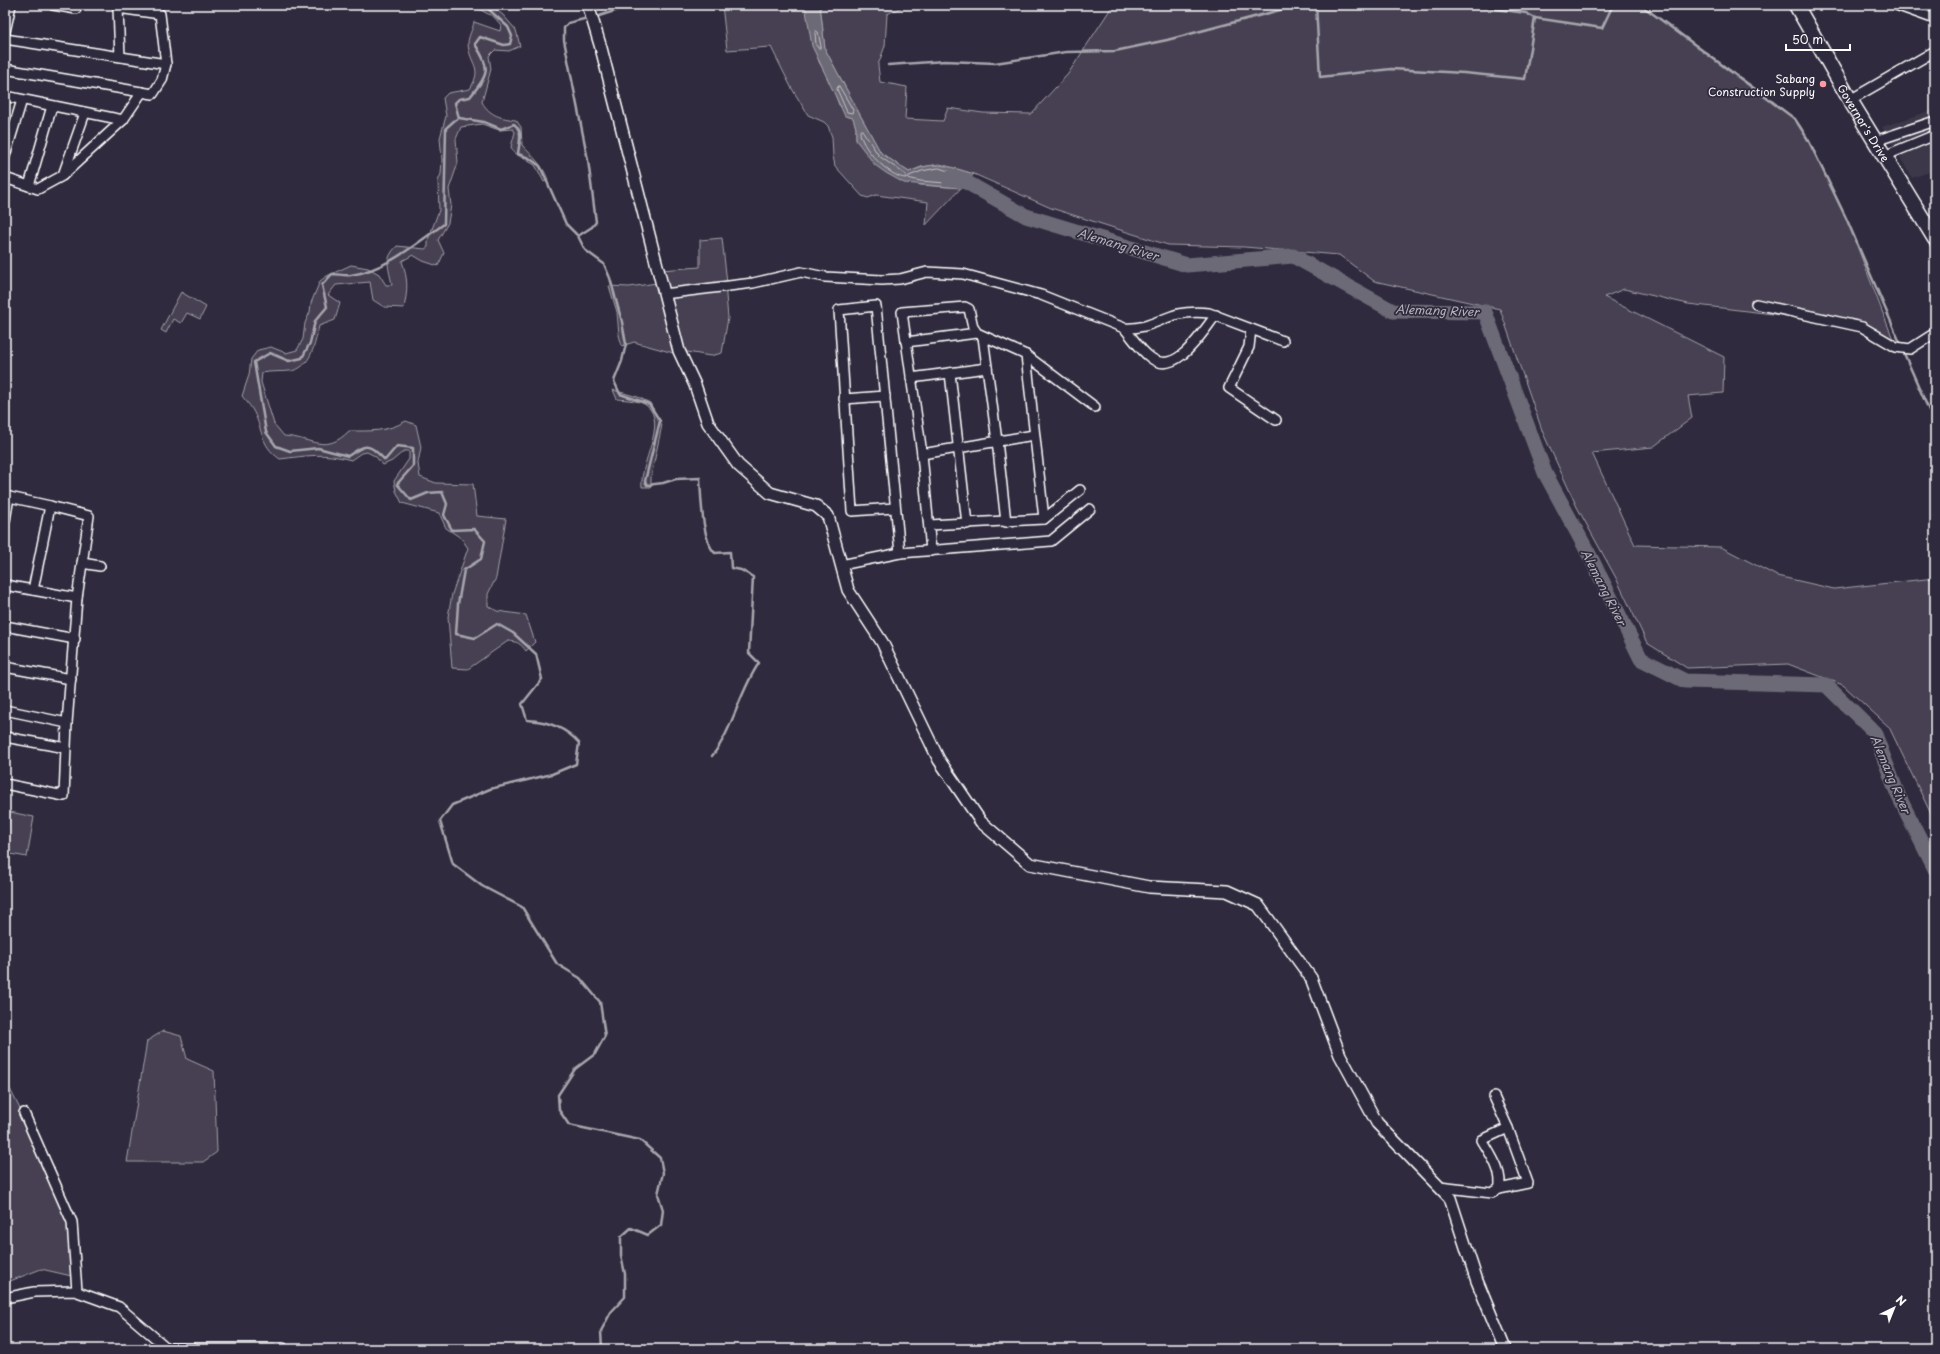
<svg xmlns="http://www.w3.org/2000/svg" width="1940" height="1354" font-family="'Playpen Sans',sans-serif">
<rect width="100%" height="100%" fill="#2f2a3d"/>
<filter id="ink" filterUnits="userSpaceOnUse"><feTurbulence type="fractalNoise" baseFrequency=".025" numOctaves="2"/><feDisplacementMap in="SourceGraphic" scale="8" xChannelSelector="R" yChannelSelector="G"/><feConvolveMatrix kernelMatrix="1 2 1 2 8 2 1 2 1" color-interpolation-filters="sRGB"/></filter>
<g filter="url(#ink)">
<!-- built -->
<polygon fill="#3c3749" points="1935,109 1935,170 1912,178 1882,127"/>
<!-- green -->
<g fill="#464152" stroke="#a2a0a8">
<path d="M471 5H490L503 15 516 30 520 46 509 51 495 50 489 56 491 69 482 102C490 116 501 118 516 120L521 127 522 145C533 157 543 165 548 180L544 182 535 165 514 153 511 147 515 132 513 129 499 130 482 124 461 127 456 139 458 163 449 189 451 205 448 223 438 240 444 253 438 266 423 261 413 255 402 261C408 280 408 288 404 308L384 307 373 300 370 282 336 285 328 295 340 303 335 320 319 326C315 343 311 369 290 371 281 372 271 371 262 373L261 382 274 424 284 436C313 438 325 455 349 431 372 431 386 432 406 421L416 425 421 447 418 463 420 477 436 483 473 484 477 516 506 519 496 578 488 594V606L497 611 526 615 535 642 526 651C521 644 517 641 508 641L468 669 452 668 448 617 452 594 468 548 461 538 446 528 439 513 402 503 396 491 394 481 409 459V451H404L392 461 383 465 375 456 367 452 361 453 351 460C323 452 307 456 280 459 259 445 263 427 252 409 249 404 245 400 242 396L249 375 251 359 258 350 271 347 286 353 297 350 303 339 305 323 310 312 311 303 320 281 327 276 351 265 368 268 379 274 386 285H392C389 267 383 260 397 246L425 249 428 247V240L439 210 438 181 441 174 442 160 440 138 446 116 443 98 448 93 470 89C484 66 469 65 468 43 468 37 473 28 474 22L500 31 501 25 494 17Z"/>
<polygon points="722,5 805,5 819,62 830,81 839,105 853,117 856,128 856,140 864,149 920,185 961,188 926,225 928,202 876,195 868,198 862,196 835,166 833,156 832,137 828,126 824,122 808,115 791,87 771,47 727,50"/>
<polygon points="820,5 907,5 887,14 885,46 878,65 880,82 907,87 905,119 943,121 948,108 983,113 1031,114 1068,74 1113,5 1641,5 1773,101 1795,119 1801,127 1847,220 1896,347 1862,327 1831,321 1688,304 1624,289 1604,297 1724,357 1723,393 1688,396 1692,418 1653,447 1592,453 1635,545 1721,547 1777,576 1834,589 1935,578 1935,815 1932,816 1889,727 1843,685 1788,664 1687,668 1647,643 1616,578 1577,507 1543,433 1500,309 1374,281 1339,255 1244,247 1168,245 1051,208 974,174 940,164 921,167 909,172 881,153 859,113 825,49"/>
<polygon points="722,238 727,283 725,284 728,318 722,353 710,356 682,351 661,270 700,267 700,240"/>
<polygon points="657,283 677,354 634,342 622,346 619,335 617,312 609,286 629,287"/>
<polygon points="181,292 206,307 200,319 187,313 181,323 173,319 166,333 161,330"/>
<path d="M613 390 638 397 650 403 662 425 651 477V487H642C639 463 668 424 647 406 640 400 626 400 617 399Z"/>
<polygon points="10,812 34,817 27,857 5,853"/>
<polygon points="163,1031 181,1036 187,1059 214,1071 217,1152 203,1162 127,1162 147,1041"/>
<polygon points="5,1085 8,1085 37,1143 72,1222 76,1277 41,1269 5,1283"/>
</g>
<!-- water -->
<path fill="#6d6a77" stroke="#a7a6ad" d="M805 5H820L825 49 859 113 881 153 909 172C938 160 946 166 974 174L961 188 904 183 886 173 875 165 856 140V128L853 118 845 116 812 46Z"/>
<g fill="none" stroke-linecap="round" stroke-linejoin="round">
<!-- shore -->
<g stroke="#c5c3c9" stroke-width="1">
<polygon points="816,31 818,32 821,46 819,49 816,45 815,33"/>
<polygon points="839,86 853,110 852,113 847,112 837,89"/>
<path d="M862 130 879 156 906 175V178C890 178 859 146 860 131Z"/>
<polygon points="939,168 964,176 965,178 959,184 920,181 908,178 909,176 922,171"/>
</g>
<!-- stream -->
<g stroke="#a7a6ad" stroke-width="2.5">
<path d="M484 5 508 27 512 36 510 44 504 45 480 37 475 44C491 70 489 73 470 97L459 99 455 103 459 118 455 120 446 128 444 224C416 244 386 270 351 275 345 276 338 274 332 274L322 285 327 307 315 321 310 343 302 358 289 361 270 353 254 362 266 432 276 446 290 451 318 448 348 456C368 442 368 444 385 460L397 446 413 448V466L397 484 411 500 428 493 442 492 447 504 444 515 452 530 474 529 485 541 481 559 464 570 458 604 456 634 475 638 497 624 513 633 536 654 542 679 522 704 527 720C548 721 565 727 579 743L576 764 552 774 490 789 452 805 440 821 453 864 482 886 522 907 557 964 580 978 600 1002 605 1036 595 1054 575 1069 558 1095 559 1110 569 1125 640 1140 660 1158 663 1173 658 1194 663 1210 661 1225 648 1235 631 1228 621 1237V1255L625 1274V1297L611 1312 601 1331 602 1349"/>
<polyline points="582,5 586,19"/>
<polyline points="1316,5 1320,77 1391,69 1464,73 1525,79 1535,18"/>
<polyline points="1641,5 1795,119 1809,141 1847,220 1901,345"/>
<polyline points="1481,7 1526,13 1535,18 1602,28 1613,5"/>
<polyline points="596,17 633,5"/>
<path d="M588 18 568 23 564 28V40L588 160 596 222 592 227 578 236 585 250 604 264 610 278 622 322 626 344 622 361 614 381 620 394 649 404 660 421 645 481 647 485 663 483 676 479 700 478C701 496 702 541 715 553L730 552 731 568 741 570 753 577 749 653 759 663C739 692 733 730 712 756"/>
<polyline points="888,65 945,61 995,63 1066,52 1115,51 1167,40 1299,5"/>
<path d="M459 118 484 122 501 129 514 124C524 132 519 142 518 154L529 158 540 166 566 224 578 236"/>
<polyline points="1903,351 1935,424"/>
</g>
<!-- river -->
<polyline stroke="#6d6a77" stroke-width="15" points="948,178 966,182 1026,216 1187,265 1293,256 1393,311 1485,312 1545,473 1591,558 1641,659 1685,681 1826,685 1874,732 1898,795 1935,869"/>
<!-- minor casing -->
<g stroke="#fff" stroke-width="12">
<g id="minor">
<polyline points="53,5 76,9 77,5"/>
<polyline points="1896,5 1935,19"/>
<polyline points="5,32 11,5"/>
<polyline points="5,39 166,64 160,14 118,8 120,57"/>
<polyline points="5,69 153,94 162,80 166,64"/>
<polyline points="5,96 123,120 62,176 38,189 5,178"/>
<polyline points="1850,100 1935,51"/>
<polyline points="123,120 142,92"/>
<polyline points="1875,141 1935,121"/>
<polyline points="5,156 22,100"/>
<polyline points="1884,156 1935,135"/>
<polyline points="63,175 85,113"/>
<polyline points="29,186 52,106"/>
<path d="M664 294 753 283 801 272 825 277 882 280 900 279 927 272 963 274 1041 295 1124 328C1145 330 1160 319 1178 314 1189 312 1199 312 1209 313L1283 341"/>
<polyline points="1756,304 1862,327 1896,347 1910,349 1935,333"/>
<path d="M1124 328C1133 338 1140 350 1151 358 1176 377 1202 332 1216 315"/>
<polyline points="1251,329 1249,347 1229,388 1276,420"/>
<polyline points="983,337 997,441 1006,522"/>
<polyline points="906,342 977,333"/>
<polyline points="1026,355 1095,407"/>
<polyline points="950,373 967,524"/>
<polyline points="911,378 987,368"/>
<polyline points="844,399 885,396"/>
<polyline points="922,454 1034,435"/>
<polyline points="5,496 50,506"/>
<polyline points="894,508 852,511 839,310 876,306 900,553"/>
<polyline points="5,521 9,497"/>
<polyline points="929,525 1044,519 1080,490"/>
<polyline points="931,551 922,454 902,312 965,307 969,309 973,327 977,333 1026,355 1044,519"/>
<polyline points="82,563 100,566"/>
<polyline points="841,565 900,553 1051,541 1090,509"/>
<polyline points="5,585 77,598"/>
<polyline points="5,626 75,639"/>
<polyline points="5,667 71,679"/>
<polyline points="5,710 67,723 77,598 89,516 50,506 33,590"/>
<polyline points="5,737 66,748"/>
<polyline points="5,784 64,796 67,723"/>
<polyline points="24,1113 72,1222 77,1291"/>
<path d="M1439 1187 1492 1193 1499 1189C1504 1173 1490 1154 1482 1140L1508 1128 1494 1097"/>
<polyline points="1499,1189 1528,1183 1508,1128"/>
<polyline points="5,1298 34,1292 75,1291 119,1307 168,1349"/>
<polyline points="166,1348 283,1348"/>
</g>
</g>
<!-- tertiary casing -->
<g stroke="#fff" stroke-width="14">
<polyline id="tertiary" points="588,5 601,48 679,351 695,385 708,423 738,465 770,493 816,506 828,516 848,590 882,642 939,760 981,822 1030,864 1149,887 1227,891 1258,905 1311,978 1340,1055 1377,1123 1450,1198 1477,1281 1505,1349"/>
</g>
<!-- primary casing -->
<g stroke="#fff" stroke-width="17">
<g id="primary">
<path id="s1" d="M1796 5 1850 100 1935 239"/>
</g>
</g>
<!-- minor -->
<use href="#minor" stroke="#2f2a3d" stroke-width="9"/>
<!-- tertiary -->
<use href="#tertiary" stroke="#2f2a3d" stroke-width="11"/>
<!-- primary -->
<use href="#primary" stroke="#2f2a3d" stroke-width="14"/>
</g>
</g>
<!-- markers -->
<circle fill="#ff9aa2" stroke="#2f2a3d" stroke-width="1.5" cx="1823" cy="84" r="4"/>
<g text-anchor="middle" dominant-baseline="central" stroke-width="3.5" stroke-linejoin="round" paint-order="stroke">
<!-- poi labels -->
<g font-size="11" fill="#fff" stroke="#2f2a3d" text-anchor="end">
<text x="1815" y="78">Sabang<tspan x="1815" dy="13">Construction Supply</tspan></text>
</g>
<!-- street labels -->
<g font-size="11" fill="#fff" stroke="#2f2a3d">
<text stroke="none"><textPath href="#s1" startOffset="136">Governor's Drive</textPath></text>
</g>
<!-- water labels -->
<g font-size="12" font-style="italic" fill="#b6b4bb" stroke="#2f2a3d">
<text transform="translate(1118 244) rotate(17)">Alemang River</text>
<text transform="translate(1437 310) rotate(2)">Alemang River</text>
<text transform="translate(1604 587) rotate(63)">Alemang River</text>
<text transform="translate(1891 774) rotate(67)">Alemang River</text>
</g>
</g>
<!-- margin -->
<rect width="1940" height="1354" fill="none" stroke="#2f2a3d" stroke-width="20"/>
<rect x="10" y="10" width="1920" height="1334" fill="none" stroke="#fff" stroke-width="1.5" filter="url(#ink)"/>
<!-- north arrow -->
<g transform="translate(1894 1308) rotate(43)" stroke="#2f2a3d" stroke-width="3" paint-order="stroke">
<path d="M0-3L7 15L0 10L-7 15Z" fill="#ffffff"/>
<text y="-6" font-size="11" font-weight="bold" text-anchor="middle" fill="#ffffff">N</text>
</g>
<!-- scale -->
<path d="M1786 44v6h64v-6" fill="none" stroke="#ffffff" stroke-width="2"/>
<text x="1792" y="44" font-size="12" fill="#ffffff" stroke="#2f2a3d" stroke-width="3" paint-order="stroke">50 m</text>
</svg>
